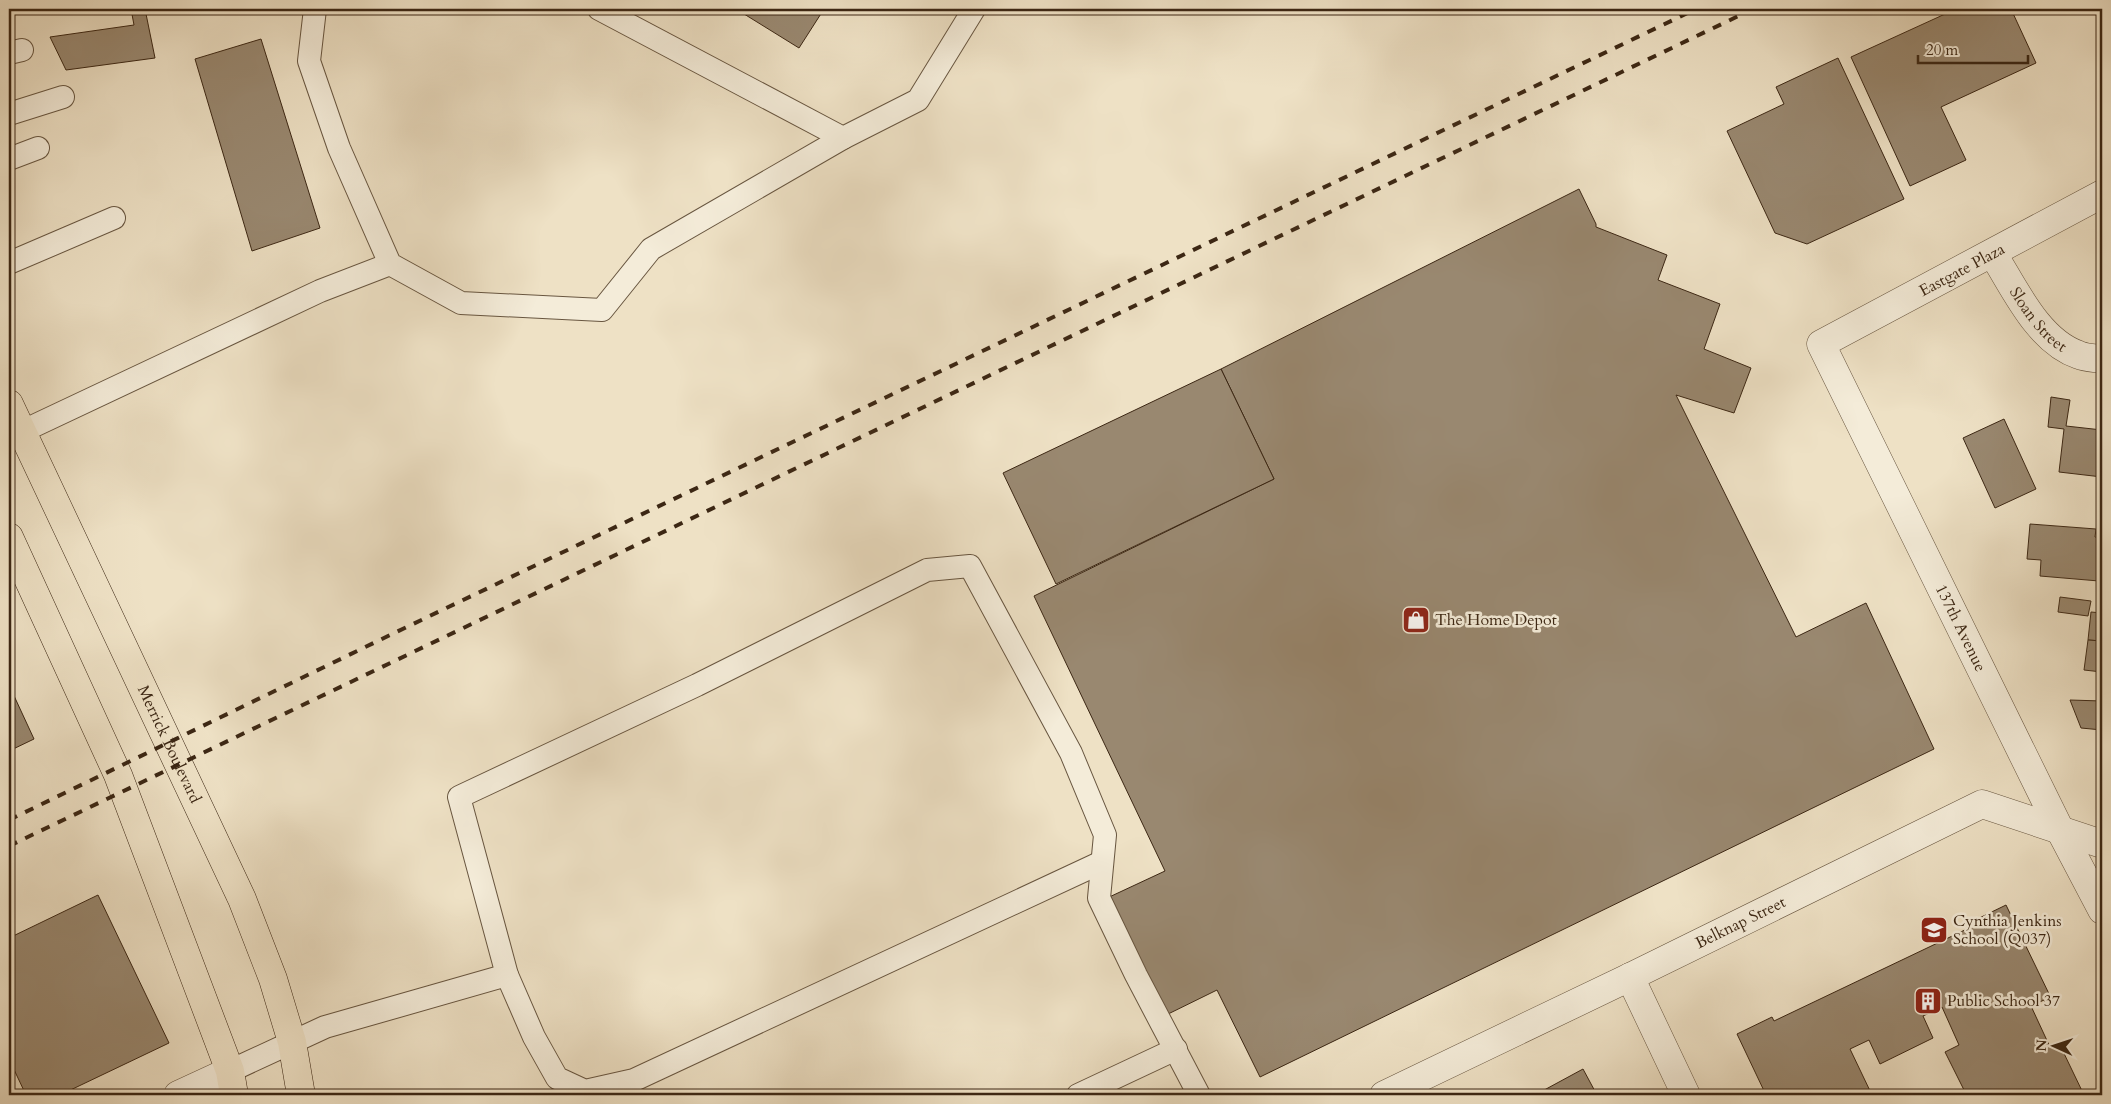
<svg xmlns="http://www.w3.org/2000/svg" width="2111" height="1104" font-family="Cardo,serif">
<rect width="100%" height="100%" fill="#eee1c5"/>
<filter id="stains"><feTurbulence type="fractalNoise" baseFrequency=".004" numOctaves="4"/><feColorMatrix values="0 0 0 0 .2 0 0 0 0 .09 0 0 0 0 .02 0 0 0 .5 -.17"/></filter>
<radialGradient id="worn" r=".72"><stop offset=".6" stop-color="#630" stop-opacity="0"/><stop offset="1" stop-color="#630" stop-opacity=".3"/></radialGradient>
<!-- building -->
<g fill="#998870" stroke="#3c2714">
<polygon points="131,9 145,9 155,58 66,70 50,37 134,25"/>
<polygon points="736,9 824,9 799,48"/>
<polygon points="1956,9 2011,9 2036,63 1941,107 1966,160 1910,186 1851,57"/>
<polygon points="261,39 320,228 252,251 195,59"/>
<polygon points="1838,58 1904,199 1807,244 1775,233 1727,131 1784,104 1776,87"/>
<polygon points="1579,189 1596,224 1596,227 1667,255 1658,280 1720,304 1704,349 1751,368 1734,413 1676,395 1796,637 1866,603 1934,749 1260,1077 1217,990 1162,1017 1105,899 1165,871 1034,596 1274,479 1221,369"/>
<polygon points="1221,369 1274,479 1056,584 1003,473"/>
<polygon points="2051,397 2070,400 2066,426 2102,430 2102,477 2059,472 2064,429 2048,427"/>
<polygon points="2004,419 2036,489 1995,508 1963,438"/>
<polygon points="2030,524 2096,529 2095,537 2102,538 2099,581 2040,576 2041,560 2027,559"/>
<polygon points="2060,597 2091,601 2088,616 2058,612"/>
<polygon points="2091,612 2102,613 2102,641 2088,640"/>
<polygon points="2088,640 2102,641 2102,672 2084,670"/>
<polygon points="9,685 34,739 9,751"/>
<polygon points="2070,700 2102,701 2102,730 2081,728"/>
<polygon points="98,895 169,1043 60,1095 26,1095 9,1059 9,938"/>
<polygon points="2006,905 2052,1000 2046,1003 2044,1000 2031,1006 2050,1047 2059,1043 2084,1095 1953,1095 1964,1090 1945,1052 1959,1045 1942,1007 1923,1016 1933,1038 1880,1064 1869,1040 1850,1049 1872,1095 1766,1095 1737,1034 1772,1017 1774,1021 1969,928 1967,924"/>
<polygon points="1583,1069 1597,1095 1535,1095"/>
</g>
<g fill="none" stroke-linecap="round" stroke-linejoin="round">
<!-- service casing -->
<g stroke="#685640" stroke-width="24">
<g id="service">
<polyline points="315,9 309,61 339,148 390,264 461,303 602,310 651,249 843,138"/>
<polyline points="599,9 843,138 918,100 974,9"/>
<polyline points="9,53 22,50"/>
<polyline points="9,114 63,97"/>
<polyline points="9,159 38,148"/>
<polyline points="9,263 114,218"/>
<polyline points="21,432 320,291 390,264"/>
<polyline points="507,975 459,797 697,685 927,570 970,566 1071,753 1105,835 1099,898 1136,975 1199,1095"/>
<polyline points="230,1071 325,1027 507,975 534,1037 557,1078 585,1091 634,1080 1102,862"/>
<polyline points="1078,1095 1176,1049"/>
</g>
</g>
<!-- minor casing -->
<g stroke="#685640" stroke-width="29">
<g id="minor">
<path id="s1" d="M2102 194 1821 344 2061 832 2102 910"/>
<path id="s2" d="M1993 254C2015 289 2038 341 2079 355 2086 358 2095 358 2102 359"/>
<polyline points="1630,977 1686,1095"/>
<polyline points="178,1095 230,1071"/>
<path id="s3" d="M1384 1095 1630 977 1982 804 2102 844"/>
</g>
</g>
<!-- primary casing -->
<g stroke="#3c2714" stroke-width="29">
<g id="primary">
<path id="s4" d="M9 404 242 899 273 979 292 1042 301 1095"/>
<polyline points="9,537 118,775 230,1071 234,1095"/>
</g>
</g>
<!-- service -->
<use href="#service" stroke="#f4ecd9" stroke-width="22"/>
<!-- minor -->
<use href="#minor" stroke="#f4ecd9" stroke-width="28"/>
<!-- primary -->
<use href="#primary" stroke="#eee1c5" stroke-width="28"/>
<!-- rail -->
<g stroke="#3c2714" stroke-width="4" stroke-dasharray="9 9" stroke-linecap="butt">
<polyline points="9,820 388,636 1696,9"/>
<polyline points="9,846 1753,9"/>
</g>
</g>
<!-- icons -->
<defs>
<g id="shop-square" transform="scale(1.4375)"><rect x="-9" y="-9" width="18" height="18" rx="4" fill="#8f2418" stroke="#f4ecd9"/><path d="M-5-2.5h2.3a2.7 3.5 0 0 1 5.4 0H5L5.5 6h-11ZM-1.5-2.5h3a1.5 2.3 0 0 0-3 0Z" fill="#fff"/></g>
<g id="school-square" transform="scale(1.4375)"><rect x="-9" y="-9" width="18" height="18" rx="4" fill="#8f2418" stroke="#f4ecd9"/><path d="M0-5L7-2L0 1L-7-2ZM-4 1L0 2.5L4 1V4Q0 6-4 4Z" fill="#fff"/></g>
<g id="building-square" transform="scale(1.4375)"><rect x="-9" y="-9" width="18" height="18" rx="4" fill="#8f2418" stroke="#f4ecd9"/><path d="M-4-6H4V6H1V3H-1V6H-4ZM-2.5-4.3h1.7v1.8h-1.7ZM.8-4.3h1.7v1.8H.8ZM-2.5-1h1.7V.8h-1.7ZM.8-1h1.7V.8H.8Z" fill="#fff"/></g>
</defs>
<g fill-rule="evenodd">
<use href="#shop-square" x="1416" y="620"/>
<use href="#school-square" x="1934" y="930"/>
<use href="#building-square" x="1928" y="1001"/>
</g>
<g text-anchor="middle" dominant-baseline="central" stroke-width="5" stroke-linejoin="round" paint-order="stroke">
<!-- street labels -->
<g font-size="16" fill="#3c2714" stroke="#f4ecd9">
<text transform="translate(1962 270) rotate(-28)">Eastgate Plaza</text>
<text stroke="none"><textPath href="#s2" startOffset="80">Sloan Street</textPath></text>
<text stroke="none"><textPath href="#s1" startOffset="635">137th Avenue</textPath></text>
<text stroke="none"><textPath href="#s4" startOffset="376">Merrick Boulevard</textPath></text>
<text stroke="none"><textPath href="#s3" startOffset="396">Belknap Street</textPath></text>
</g>
<!-- poi labels -->
<g font-size="16" fill="#3c2714" stroke="#f4ecd9" text-anchor="start">
<text x="1435" y="620">The Home Depot</text>
<text x="1953" y="921">Cynthia Jenkins<tspan x="1953" dy="18">School (Q037)</tspan></text>
<text x="1947" y="1001">Public School 37</text>
</g>
</g>
<!-- margin -->
<rect width="2111" height="1104" fill="none" stroke="#eee1c5" stroke-width="30"/>
<rect x="10" y="10" width="2091" height="1084" fill="none" stroke="#3c2714" stroke-width="2.5"/>
<rect x="15" y="15" width="2081" height="1074" fill="none" stroke="#3c2714"/>
<!-- north arrow -->
<g transform="translate(2054 1046) rotate(273)" stroke="#f4ecd9" stroke-width="4" paint-order="stroke">
<path d="M0-4L9 19L0 12L-9 19Z" fill="#3c2714"/>
<text y="-8" font-size="14" font-weight="bold" text-anchor="middle" fill="#3c2714">N</text>
</g>
<!-- scale -->
<path d="M1918 55v8h110v-8" fill="none" stroke="#3c2714" stroke-width="2.5"/>
<text x="1926" y="55" font-size="15" fill="#3c2714" stroke="#f4ecd9" stroke-width="4" paint-order="stroke">20 m</text>
<rect width="100%" height="100%" filter="url(#stains)"/>
<rect width="100%" height="100%" fill="url(#worn)"/>
</svg>
